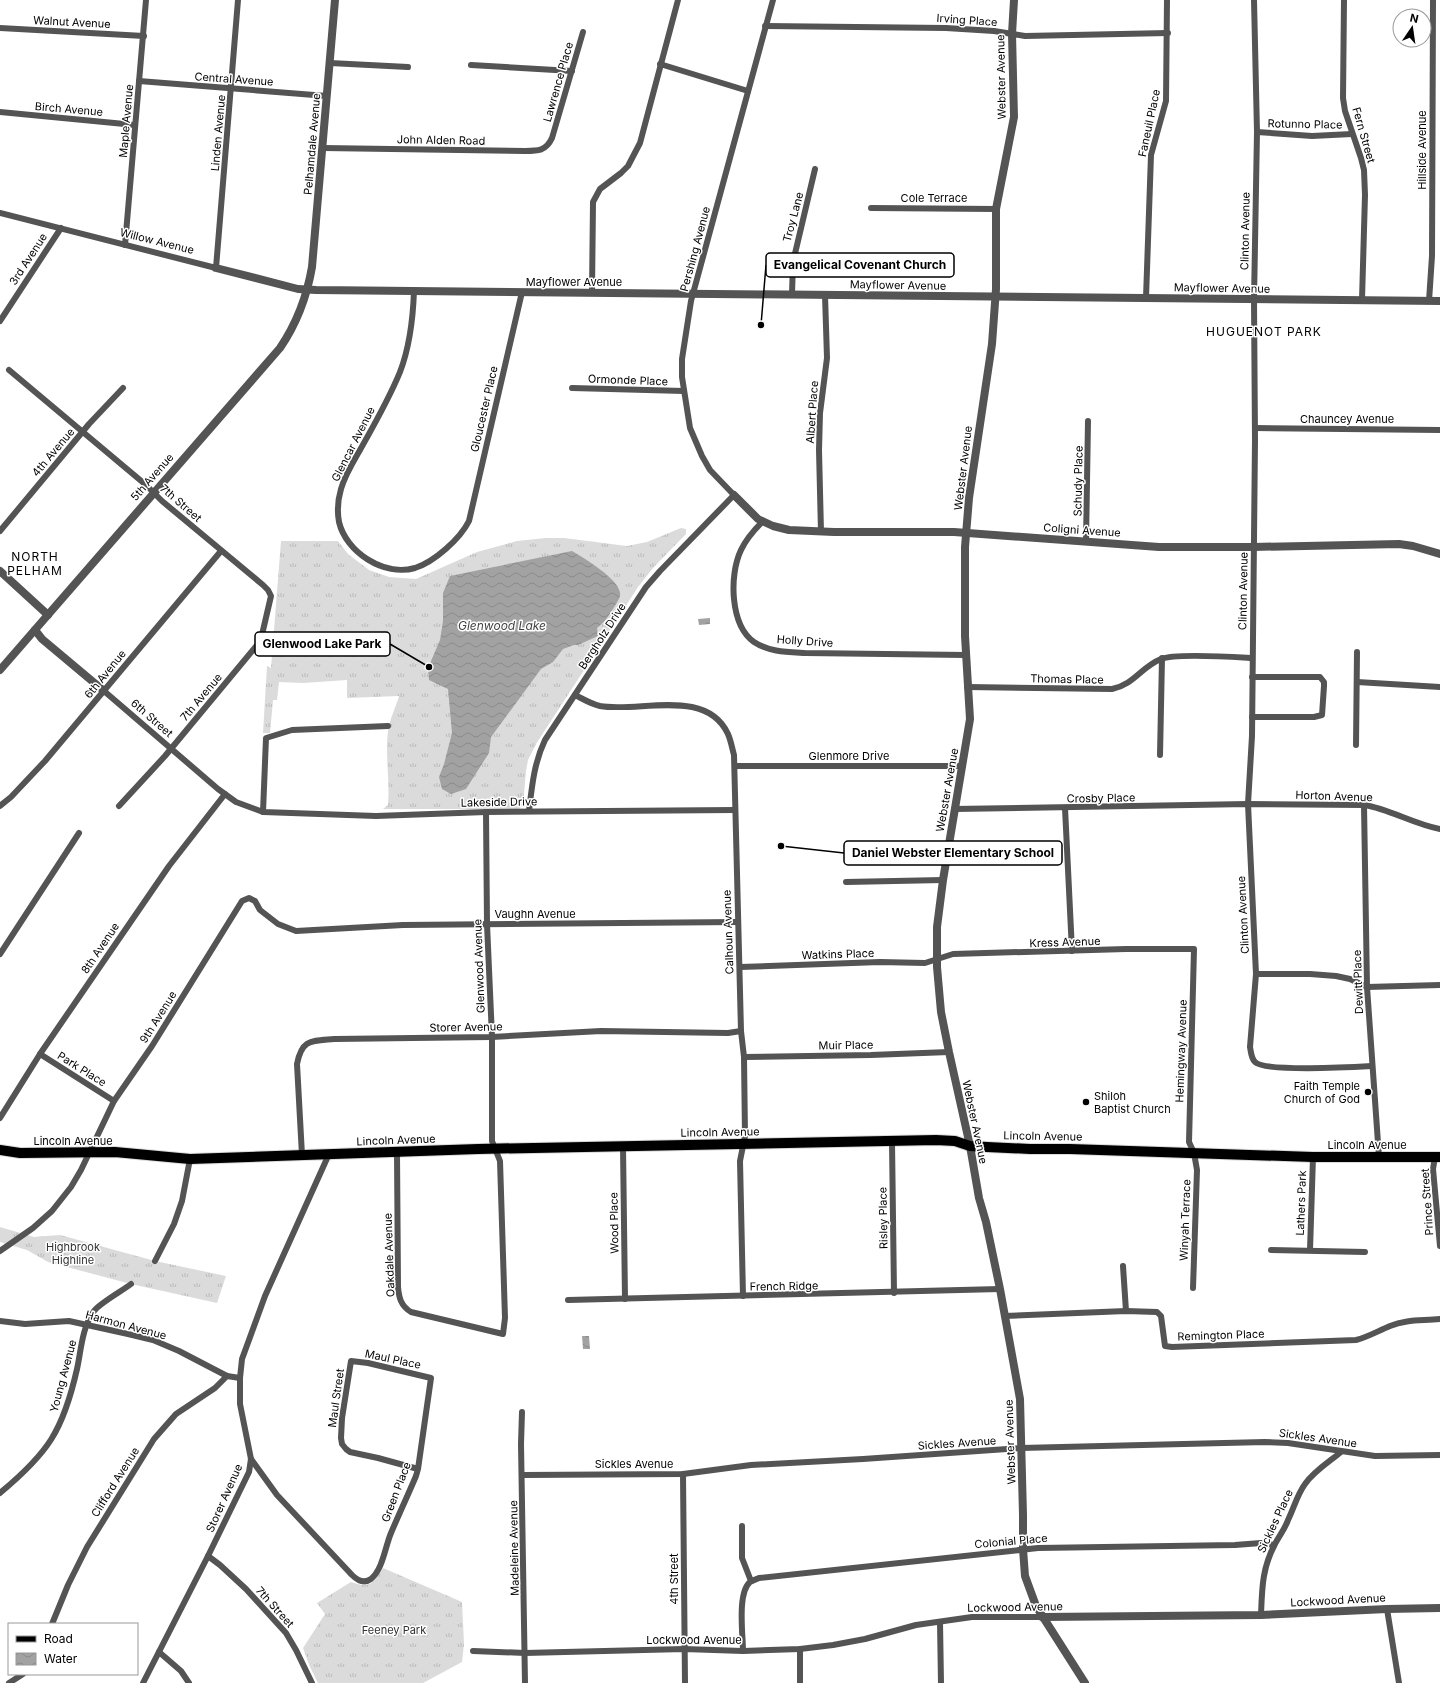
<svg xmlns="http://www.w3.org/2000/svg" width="1440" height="1683" font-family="Inter,sans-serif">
<defs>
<pattern id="grass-tufts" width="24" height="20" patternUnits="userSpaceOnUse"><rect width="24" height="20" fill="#dbdbdb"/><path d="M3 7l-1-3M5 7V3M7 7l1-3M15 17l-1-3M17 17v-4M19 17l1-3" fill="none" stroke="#bababa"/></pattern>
<pattern id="water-waves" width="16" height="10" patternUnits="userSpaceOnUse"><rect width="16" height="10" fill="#a2a2a2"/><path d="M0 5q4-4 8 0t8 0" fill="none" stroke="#8a8a8a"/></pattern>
</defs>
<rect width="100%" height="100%" fill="#fff"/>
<!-- grass -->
<g fill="url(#grass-tufts)">
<path d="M681 528 686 529V534L653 568 638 587 536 744 528 760 526 771 523 805 519 809H383L388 805C390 780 385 755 388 731 390 718 396 707 399 696L347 698V680L303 683 279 682 277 700H273L270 733H263L267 666 271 668 281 541H338L348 554 369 570 389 577 416 579 477 552 517 541 546 538H564L627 546 647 542Z"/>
<polygon points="0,1227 34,1237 60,1235 155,1261 226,1276 217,1303 131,1284 48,1262 27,1250 0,1242"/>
<path d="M383 1568 462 1602 464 1644 462 1662 423 1683H318L310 1667 303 1648 325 1614 317 1603 351 1582C370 1589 373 1584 383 1568Z"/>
</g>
<!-- water -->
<g fill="url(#water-waves)">
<path d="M572 551C584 558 619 579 620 593 621 598 615 605 613 609 607 618 606 621 597 628L598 636 578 645H574L563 649 553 662 541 669 491 737 489 753 466 789 451 794 442 789 439 777 444 764 452 733 448 689 429 680 428 668 440 640 443 621V593L450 576Z"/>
<polygon points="710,618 710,624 699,625 698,619"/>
<polygon points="582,1336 589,1336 590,1349 583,1349"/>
</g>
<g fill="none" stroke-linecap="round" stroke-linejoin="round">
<!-- primary casing -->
<g stroke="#dbdbdb" stroke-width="12">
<polyline id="primary" points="0,1150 20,1153 115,1152 190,1159 478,1149 936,1140 955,1141 970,1146 987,1147 1030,1149 1070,1149 1313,1157 1440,1157"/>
</g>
<!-- minor -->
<g stroke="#545454" stroke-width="6">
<path d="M1254 0 1257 132 1254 300 1255 440 1252 736 1248 804 1256 974 1250 1047C1251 1052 1251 1058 1255 1062 1264 1072 1354 1067 1372 1066"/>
<polyline points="1344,0 1343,98 1345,111 1361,158 1364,170 1365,195 1362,300"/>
<polyline points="765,26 946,28 994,31 1025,36 1168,33"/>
<polyline points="0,28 144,36"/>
<polyline points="330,63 408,67"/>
<polyline points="660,64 748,91"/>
<polyline points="471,65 572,71"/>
<polyline points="139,81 327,96"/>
<polyline points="0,112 135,125"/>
<polyline points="1257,132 1312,136 1352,134"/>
<path d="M323 148 525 151C538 151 546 151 552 138L583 32"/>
<polyline points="871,208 996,209"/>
<polyline points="0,213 216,268 238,0"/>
<polyline points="125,245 146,0"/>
<path d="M414 291C413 319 410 346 400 372 389 399 374 425 360 450 353 462 345 475 341 489 338 499 337 511 339 522 346 552 384 577 415 568 434 562 460 539 469 521L522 292"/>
<polyline points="592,292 593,202 600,189 621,173 628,166 640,143 678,0"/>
<polyline points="792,294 793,262 815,169"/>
<polyline points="1146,298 1151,155 1166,101 1167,0"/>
<polyline points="1429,301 1432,256 1433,0"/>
<polyline points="0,321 61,228"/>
<polyline points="9,370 146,485 162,501 263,585 268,590 271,596 261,639 258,644 165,756 119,806"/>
<polyline points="572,388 684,391"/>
<polyline points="1255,428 1440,430"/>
<path d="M763 521C754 530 746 539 741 550 729 575 730 625 754 642 769 652 788 652 805 653L966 655"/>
<polyline points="0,531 89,424 123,388"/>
<polyline points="821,532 819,450 820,413 827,358 825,295"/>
<polyline points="1086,542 1088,421"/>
<polyline points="1357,682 1440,687"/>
<path d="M967 687 1112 689C1135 684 1141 667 1161 659 1175 653 1234 657 1252 658"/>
<polyline points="104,691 218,789 236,802 263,812 376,816 486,812 735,810"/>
<path d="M575 695C583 699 591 704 600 706 639 713 706 687 728 734 731 741 732 748 734 755L741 1031 744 1057 745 1136 740 1161 743 1296"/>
<polyline points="1252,717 1314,717 1322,715 1324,686 1324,682 1320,677 1252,677"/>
<polyline points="1356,745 1357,652"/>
<polyline points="1160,755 1162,658"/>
<polyline points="736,766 963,766"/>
<polyline points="1364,805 1367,987 1379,1157"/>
<polyline points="0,806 11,797 45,761 221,551"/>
<polyline points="1065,808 1072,951"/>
<path d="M954 809 1248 804 1364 805C1390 809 1413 824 1440 829"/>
<path d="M529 811C532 786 534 763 545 740L646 587 660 571 734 495 710 470 702 456 690 428 682 377V359L691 301 773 0"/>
<polyline points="263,812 266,738 292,730 388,726"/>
<polyline points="846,882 943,880"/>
<polyline points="0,954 79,833"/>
<polyline points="740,967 880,962 925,963 953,954 1126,949 1194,949 1189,1142 1194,1153 1197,1170 1193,1288"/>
<polyline points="1256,974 1310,974 1336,976 1350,979 1367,987 1440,985"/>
<polyline points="40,1054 114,1101"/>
<polyline points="744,1057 871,1055 949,1052"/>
<polyline points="0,1118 40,1054 169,866 225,794"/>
<polyline points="892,1142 894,1293"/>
<polyline points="623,1147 625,1299"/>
<path d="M397 1153 398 1287C399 1298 401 1306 411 1312L503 1334 505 1318 500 1161 492 1141V1037L487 924 486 812"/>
<path d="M302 1155 297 1064C302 1039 311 1041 334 1039L492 1037 601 1031 728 1033 741 1031"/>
<polyline points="1435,1157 1433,1169 1440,1246"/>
<polyline points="1271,1250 1365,1252"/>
<polyline points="1310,1250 1313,1157"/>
<polyline points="0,1251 33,1228 52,1211 71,1187 81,1170 114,1101 152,1046 242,901 249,898 255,901 260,910 278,924 296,931 403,925 738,922"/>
<polyline points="155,1261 174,1224 182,1201 190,1159"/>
<polyline points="1123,1266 1126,1311"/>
<polyline points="568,1300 1000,1289"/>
<path d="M1004 1316 1126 1311 1157 1312 1161 1316 1165 1346 1172 1347 1356 1340C1368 1337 1378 1331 1390 1326 1406 1319 1423 1321 1440 1319"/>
<polyline points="0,1321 25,1324 69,1321 128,1334 153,1340 179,1351 227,1376 240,1378"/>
<polyline points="522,1412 521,1444 525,1683"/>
<path d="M251 1459 277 1495 352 1575C357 1580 364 1584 371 1579 383 1569 385 1547 391 1533 399 1514 408 1495 416 1476L418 1469 431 1378 368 1363 351 1361 342 1418 341 1438 342 1444 346 1449 350 1452 378 1458 418 1469"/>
<polyline points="683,1474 685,1683"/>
<polyline points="523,1475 683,1474 751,1465 863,1459 1021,1448 1265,1442 1288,1443 1375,1456 1440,1455"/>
<path d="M0 1493C48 1453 63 1431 77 1369 81 1351 82 1327 94 1311 100 1303 122 1291 131 1284"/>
<polyline points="742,1526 742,1558 751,1581"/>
<polyline points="208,1556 220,1565 246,1589 286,1633 296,1650 312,1683"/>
<polyline points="1387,1609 1399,1683"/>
<path d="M1261 1615C1262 1589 1262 1568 1275 1544 1279 1536 1285 1529 1288 1520 1294 1508 1297 1495 1305 1484 1314 1471 1329 1462 1341 1452"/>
<polyline points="940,1622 941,1683"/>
<polyline points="52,1624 68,1585 87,1547 154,1439 176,1414 215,1388 227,1376"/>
<polyline points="800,1649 800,1683"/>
<polyline points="473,1651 525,1653 684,1649 743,1651 800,1649 833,1645 865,1639 916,1625 972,1617 1042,1617"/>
<path d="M743 1651C743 1635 737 1593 750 1582 753 1580 757 1579 759 1578L1038 1548 1235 1545 1261 1543 1274 1545"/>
<polyline points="159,1652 181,1671 189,1683"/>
<polyline points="9,1683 23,1674"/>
<polyline points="143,1683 208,1556 249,1472 251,1459 240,1404 240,1378 242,1359 265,1296 329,1154"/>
</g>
<!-- tertiary -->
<g stroke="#545454" stroke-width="8">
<polyline points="1014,0 1012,34 1014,117 996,209 996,289 992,344 969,498 965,547 965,636 970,719 943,880 937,927 937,967 941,1012 949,1052 970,1146 979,1198 986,1222 1000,1289 1020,1399 1023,1515 1023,1549 1025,1576 1036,1606 1085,1683"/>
<polyline points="216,268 298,289 316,290 1440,301"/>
<polyline points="734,495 758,519 773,526 789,530 834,532 954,532 1159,547 1253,547 1399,544 1413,546 1440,554"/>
<polyline points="0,571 48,615"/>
<polyline points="35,630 42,639 104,691"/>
<path d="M0 670 280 348C297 323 307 296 312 267L335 0"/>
<polyline points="1042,1617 1261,1615 1387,1609 1440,1608"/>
</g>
<!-- primary -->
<use href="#primary" stroke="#000" stroke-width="10"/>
</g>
<!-- markers -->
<g fill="#000" stroke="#fff" stroke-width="1.5">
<circle cx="1368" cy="1092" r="4"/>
<circle cx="1086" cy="1102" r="4"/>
</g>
<g text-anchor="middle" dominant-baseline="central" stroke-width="3" stroke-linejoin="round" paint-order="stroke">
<!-- street labels -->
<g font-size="11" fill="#000" stroke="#fff">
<text transform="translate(967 20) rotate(4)">Irving Place</text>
<text transform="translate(72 22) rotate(3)">Walnut Avenue</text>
<text transform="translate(1001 77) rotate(-91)">Webster Avenue</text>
<text transform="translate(234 79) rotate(4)">Central Avenue</text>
<text transform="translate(558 82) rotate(-74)">Lawrence Place</text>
<text transform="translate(69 109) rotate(5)">Birch Avenue</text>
<text transform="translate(126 121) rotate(-85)">Maple Avenue</text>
<text transform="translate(1149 123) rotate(-78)">Faneuil Place</text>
<text transform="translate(1305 124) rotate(1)">Rotunno Place</text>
<text transform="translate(218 133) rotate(-85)">Linden Avenue</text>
<text transform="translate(1364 135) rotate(74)">Fern Street</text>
<text transform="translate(441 140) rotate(1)">John Alden Road</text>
<text transform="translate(312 144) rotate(-85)">Pelhamdale Avenue</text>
<text transform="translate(1422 150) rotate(-90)">Hillside Avenue</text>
<text x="934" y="198">Cole Terrace</text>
<text transform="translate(793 217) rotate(-75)">Troy Lane</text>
<text transform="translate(1245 231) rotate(-89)">Clinton Avenue</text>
<text transform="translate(157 241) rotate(14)">Willow Avenue</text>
<text transform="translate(695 249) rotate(-75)">Pershing Avenue</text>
<text transform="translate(28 259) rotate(-57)">3rd Avenue</text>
<text x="574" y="282">Mayflower Avenue</text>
<text transform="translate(898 285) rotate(1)">Mayflower Avenue</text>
<text transform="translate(1222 288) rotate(1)">Mayflower Avenue</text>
<text transform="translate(628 380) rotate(2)">Ormonde Place</text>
<text transform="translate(484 409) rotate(-77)">Gloucester Place</text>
<text transform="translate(812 412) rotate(-86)">Albert Place</text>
<text x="1347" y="419">Chauncey Avenue</text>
<text transform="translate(353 444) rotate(-63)">Glencar Avenue</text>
<text transform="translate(53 452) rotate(-50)">4th Avenue</text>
<text transform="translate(963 468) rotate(-83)">Webster Avenue</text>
<text transform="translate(152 477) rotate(-49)">5th Avenue</text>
<text transform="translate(1078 481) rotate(-89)">Schudy Place</text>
<text transform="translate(181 503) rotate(41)">7th Street</text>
<text transform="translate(1082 530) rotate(4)">Coligni Avenue</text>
<text transform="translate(1243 591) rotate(-89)">Clinton Avenue</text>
<text transform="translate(602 636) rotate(-57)">Bergholz Drive</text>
<text transform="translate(805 641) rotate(4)">Holly Drive</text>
<text transform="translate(105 674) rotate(-51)">6th Avenue</text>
<text transform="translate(1067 679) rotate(1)">Thomas Place</text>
<text transform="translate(201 697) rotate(-50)">7th Avenue</text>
<text transform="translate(152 718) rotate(41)">6th Street</text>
<text x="849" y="756">Glenmore Drive</text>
<text transform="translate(947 790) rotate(-80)">Webster Avenue</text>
<text transform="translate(1334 796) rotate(2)">Horton Avenue</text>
<text transform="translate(1101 798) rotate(-1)">Crosby Place</text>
<text transform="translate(499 802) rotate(-1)">Lakeside Drive</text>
<text x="535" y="914">Vaughn Avenue</text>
<text transform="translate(1243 915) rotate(-93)">Clinton Avenue</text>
<text transform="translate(728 932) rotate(-92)">Calhoun Avenue</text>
<text transform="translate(1065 942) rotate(-2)">Kress Avenue</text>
<text transform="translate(100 948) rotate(-56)">8th Avenue</text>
<text transform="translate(838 954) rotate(-2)">Watkins Place</text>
<text transform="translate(479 966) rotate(-92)">Glenwood Avenue</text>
<text transform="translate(1358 982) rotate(-92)">Dewitt Place</text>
<text transform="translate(158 1017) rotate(-58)">9th Avenue</text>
<text transform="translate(466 1027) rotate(-1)">Storer Avenue</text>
<text transform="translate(846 1045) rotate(-1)">Muir Place</text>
<text transform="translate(1181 1051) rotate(-88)">Hemingway Avenue</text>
<text transform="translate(82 1069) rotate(32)">Park Place</text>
<text transform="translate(975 1122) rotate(78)">Webster Avenue</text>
<text transform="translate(720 1132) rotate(-1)">Lincoln Avenue</text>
<text transform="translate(1043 1136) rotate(1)">Lincoln Avenue</text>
<text transform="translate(396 1140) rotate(-2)">Lincoln Avenue</text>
<text x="73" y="1141">Lincoln Avenue</text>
<text x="1367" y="1145">Lincoln Avenue</text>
<text transform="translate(1427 1202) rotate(-94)">Prince Street</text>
<text transform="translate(1301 1203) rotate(-88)">Lathers Park</text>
<text transform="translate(883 1218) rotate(-91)">Risley Place</text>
<text transform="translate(1185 1220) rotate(-88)">Winyah Terrace</text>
<text transform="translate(614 1223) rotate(-91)">Wood Place</text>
<text transform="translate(389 1255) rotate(-92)">Oakdale Avenue</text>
<text transform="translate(784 1286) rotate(-1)">French Ridge</text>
<text transform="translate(126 1325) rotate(15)">Harmon Avenue</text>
<text transform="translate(1221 1335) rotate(-2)">Remington Place</text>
<text transform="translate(393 1359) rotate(12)">Maul Place</text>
<text transform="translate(63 1376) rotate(-75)">Young Avenue</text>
<text transform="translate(336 1398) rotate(-82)">Maul Street</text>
<text transform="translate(1318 1438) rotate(8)">Sickles Avenue</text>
<text transform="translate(1010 1442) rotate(-92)">Webster Avenue</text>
<text transform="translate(957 1443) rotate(-4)">Sickles Avenue</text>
<text x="634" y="1464">Sickles Avenue</text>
<text transform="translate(115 1482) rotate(-58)">Clifford Avenue</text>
<text transform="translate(396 1492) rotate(-69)">Green Place</text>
<text transform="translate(224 1498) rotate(-66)">Storer Avenue</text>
<text transform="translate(1275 1521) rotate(-65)">Sickles Place</text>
<text transform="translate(1011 1541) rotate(-5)">Colonial Place</text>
<text transform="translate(514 1548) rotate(-91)">Madeleine Avenue</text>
<text transform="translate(674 1579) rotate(-90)">4th Street</text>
<text transform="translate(1338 1600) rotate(-3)">Lockwood Avenue</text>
<text transform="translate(275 1607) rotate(48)">7th Street</text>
<text transform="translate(1015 1607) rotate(-1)">Lockwood Avenue</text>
<text x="694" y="1640">Lockwood Avenue</text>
</g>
<!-- poi labels -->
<g font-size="11" fill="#000" stroke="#fff" text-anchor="end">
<text x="1360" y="1086">Faith Temple<tspan x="1360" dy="13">Church of God</tspan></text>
<text x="1094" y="1096" text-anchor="start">Shiloh<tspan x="1094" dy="13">Baptist Church</tspan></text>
</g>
<!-- park labels -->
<g font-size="11" fill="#323232" stroke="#fff">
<text x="73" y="1247">Highbrook<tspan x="73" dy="13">Highline</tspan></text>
<text x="394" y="1630">Feeney Park</text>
</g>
<!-- neighbourhood labels -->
<g font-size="12" letter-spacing="1" fill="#000" stroke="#fff">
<text x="1264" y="331">HUGUENOT PARK</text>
<text x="35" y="556">NORTH<tspan x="35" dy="14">PELHAM</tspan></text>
</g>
<!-- water labels -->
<g font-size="12" font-style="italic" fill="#434343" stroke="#fff">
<text x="502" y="625">Glenwood Lake</text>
</g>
</g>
<!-- callouts -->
<path fill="none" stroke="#000" stroke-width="1.5" d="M761 325L766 265M429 667L390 644M781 846L844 853"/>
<g fill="#000" stroke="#fff" stroke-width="1.5">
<circle cx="761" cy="325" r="4"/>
<circle cx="429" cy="667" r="4"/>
<circle cx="781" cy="846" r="4"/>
</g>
<g fill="#fff" stroke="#000" stroke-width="1.5">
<rect x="766" y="253" width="188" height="24" rx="4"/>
<rect x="255" y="632" width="135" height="24" rx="4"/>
<rect x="844" y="841" width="218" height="24" rx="4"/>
</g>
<g font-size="12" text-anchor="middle" font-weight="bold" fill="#000">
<text x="860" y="269">Evangelical Covenant Church</text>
<text x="322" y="648">Glenwood Lake Park</text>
<text x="953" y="857">Daniel Webster Elementary School</text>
</g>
<!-- legend -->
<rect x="8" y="1623" width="130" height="52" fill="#ffffff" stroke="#999999"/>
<rect x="16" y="1636" width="20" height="6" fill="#000000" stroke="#999999"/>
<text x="44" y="1643" font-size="12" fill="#000000">Road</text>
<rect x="16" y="1653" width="20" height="12" fill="url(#water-waves)" stroke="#999999"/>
<text x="44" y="1663" font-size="12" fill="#000000">Water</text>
<!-- north arrow -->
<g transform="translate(1412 28) rotate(13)"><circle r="19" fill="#ffffff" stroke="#999999"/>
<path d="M0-3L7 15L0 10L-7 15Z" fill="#000000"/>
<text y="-6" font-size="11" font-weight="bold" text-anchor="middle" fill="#000000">N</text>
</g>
</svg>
